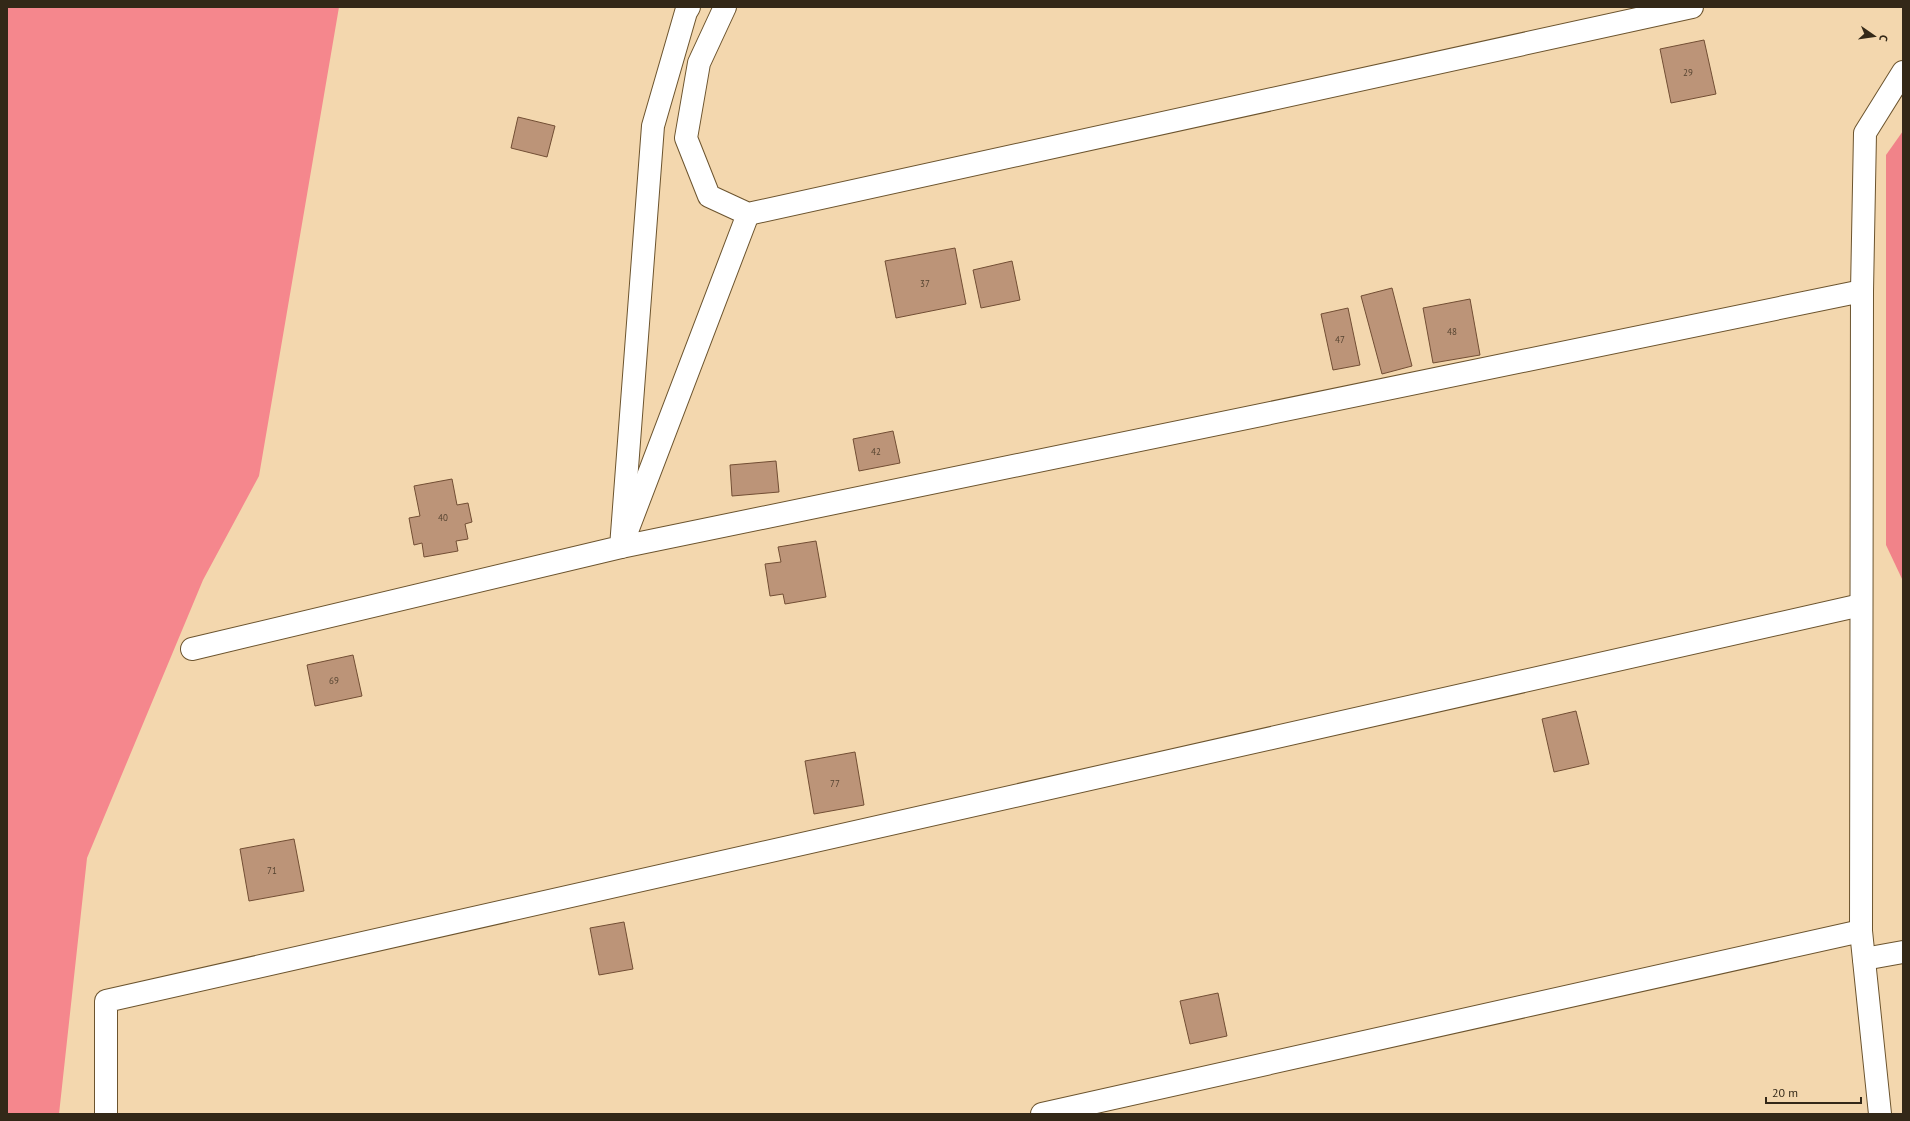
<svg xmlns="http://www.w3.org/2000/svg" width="1910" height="1121" font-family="'PT Sans',sans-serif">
<rect width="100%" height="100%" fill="#f3d7ae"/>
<!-- green -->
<polygon fill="#f5878d" points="7,7 339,7 259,476 203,580 87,858 59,1114 7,1114"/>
<!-- forest -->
<polygon fill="#f18389" points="1903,131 1903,581 1886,545 1886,155"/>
<!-- building -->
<g fill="#bc9478" stroke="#724e34">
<polygon points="1704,40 1716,94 1671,103 1660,49"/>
<polygon points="518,117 555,126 547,157 511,148"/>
<polygon points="955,248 966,304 896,318 885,261"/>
<polygon points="1012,261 1020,300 981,308 973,270"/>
<polygon points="1392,288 1412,366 1382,374 1361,296"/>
<polygon points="1470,299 1480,355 1433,363 1423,308"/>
<polygon points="1348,308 1360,365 1333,370 1321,314"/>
<polygon points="893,431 900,463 859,471 853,439"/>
<polygon points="776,461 779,492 732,496 730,465"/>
<polygon points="452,479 457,505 468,503 472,522 465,524 468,539 456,541 458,551 424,557 422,543 414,545 409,518 420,516 414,486"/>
<polygon points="816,541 826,597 785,604 783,594 770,596 765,564 781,562 778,547"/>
<polygon points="353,655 362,696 315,706 307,665"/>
<polygon points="1576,711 1589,764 1554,772 1542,719"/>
<polygon points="855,752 864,805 814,814 805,761"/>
<polygon points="294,839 304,891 249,901 240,849"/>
<polygon points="624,922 633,969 599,975 590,928"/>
<polygon points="1218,993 1227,1036 1190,1044 1180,1001"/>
</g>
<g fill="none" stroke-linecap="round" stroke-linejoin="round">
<!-- minor casing -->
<g stroke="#6c542e" stroke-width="24">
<g id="minor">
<polyline points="725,7 699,63 686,138 709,196 748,214 1692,7"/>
<polyline points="748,214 621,547 1862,291"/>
<polyline points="192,649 621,547 653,126 686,12 689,7"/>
<polyline points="1864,959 1903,952"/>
<polyline points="106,1114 106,1001 1861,605"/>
<polyline points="1042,1114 1861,931"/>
<polyline points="1880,1114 1861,931 1862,291 1865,133 1903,72"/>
</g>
</g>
<!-- minor -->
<use href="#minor" stroke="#fff" stroke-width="22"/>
</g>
<g text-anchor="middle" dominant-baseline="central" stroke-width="3" stroke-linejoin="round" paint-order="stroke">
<!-- number labels -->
<g font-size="9" fill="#554330">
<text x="1688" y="72">29</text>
<text x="925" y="283">37</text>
<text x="1452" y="331">48</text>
<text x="1340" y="339">47</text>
<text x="876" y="451">42</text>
<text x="443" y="517">40</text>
<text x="334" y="680">69</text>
<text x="835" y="783">77</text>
<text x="272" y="870">71</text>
</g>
</g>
<!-- border -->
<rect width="1910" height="1121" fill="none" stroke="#332818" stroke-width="16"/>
<!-- north arrow -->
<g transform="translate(1874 36) rotate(103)" stroke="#f3d7ae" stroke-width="3" paint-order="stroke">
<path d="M0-3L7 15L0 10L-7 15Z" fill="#332818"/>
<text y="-6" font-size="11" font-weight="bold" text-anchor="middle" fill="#332818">С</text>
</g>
<!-- scale -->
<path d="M1766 1097v6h95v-6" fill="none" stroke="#332818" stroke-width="2"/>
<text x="1772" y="1097" font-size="12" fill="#332818" stroke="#f3d7ae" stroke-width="3" paint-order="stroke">20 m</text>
</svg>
